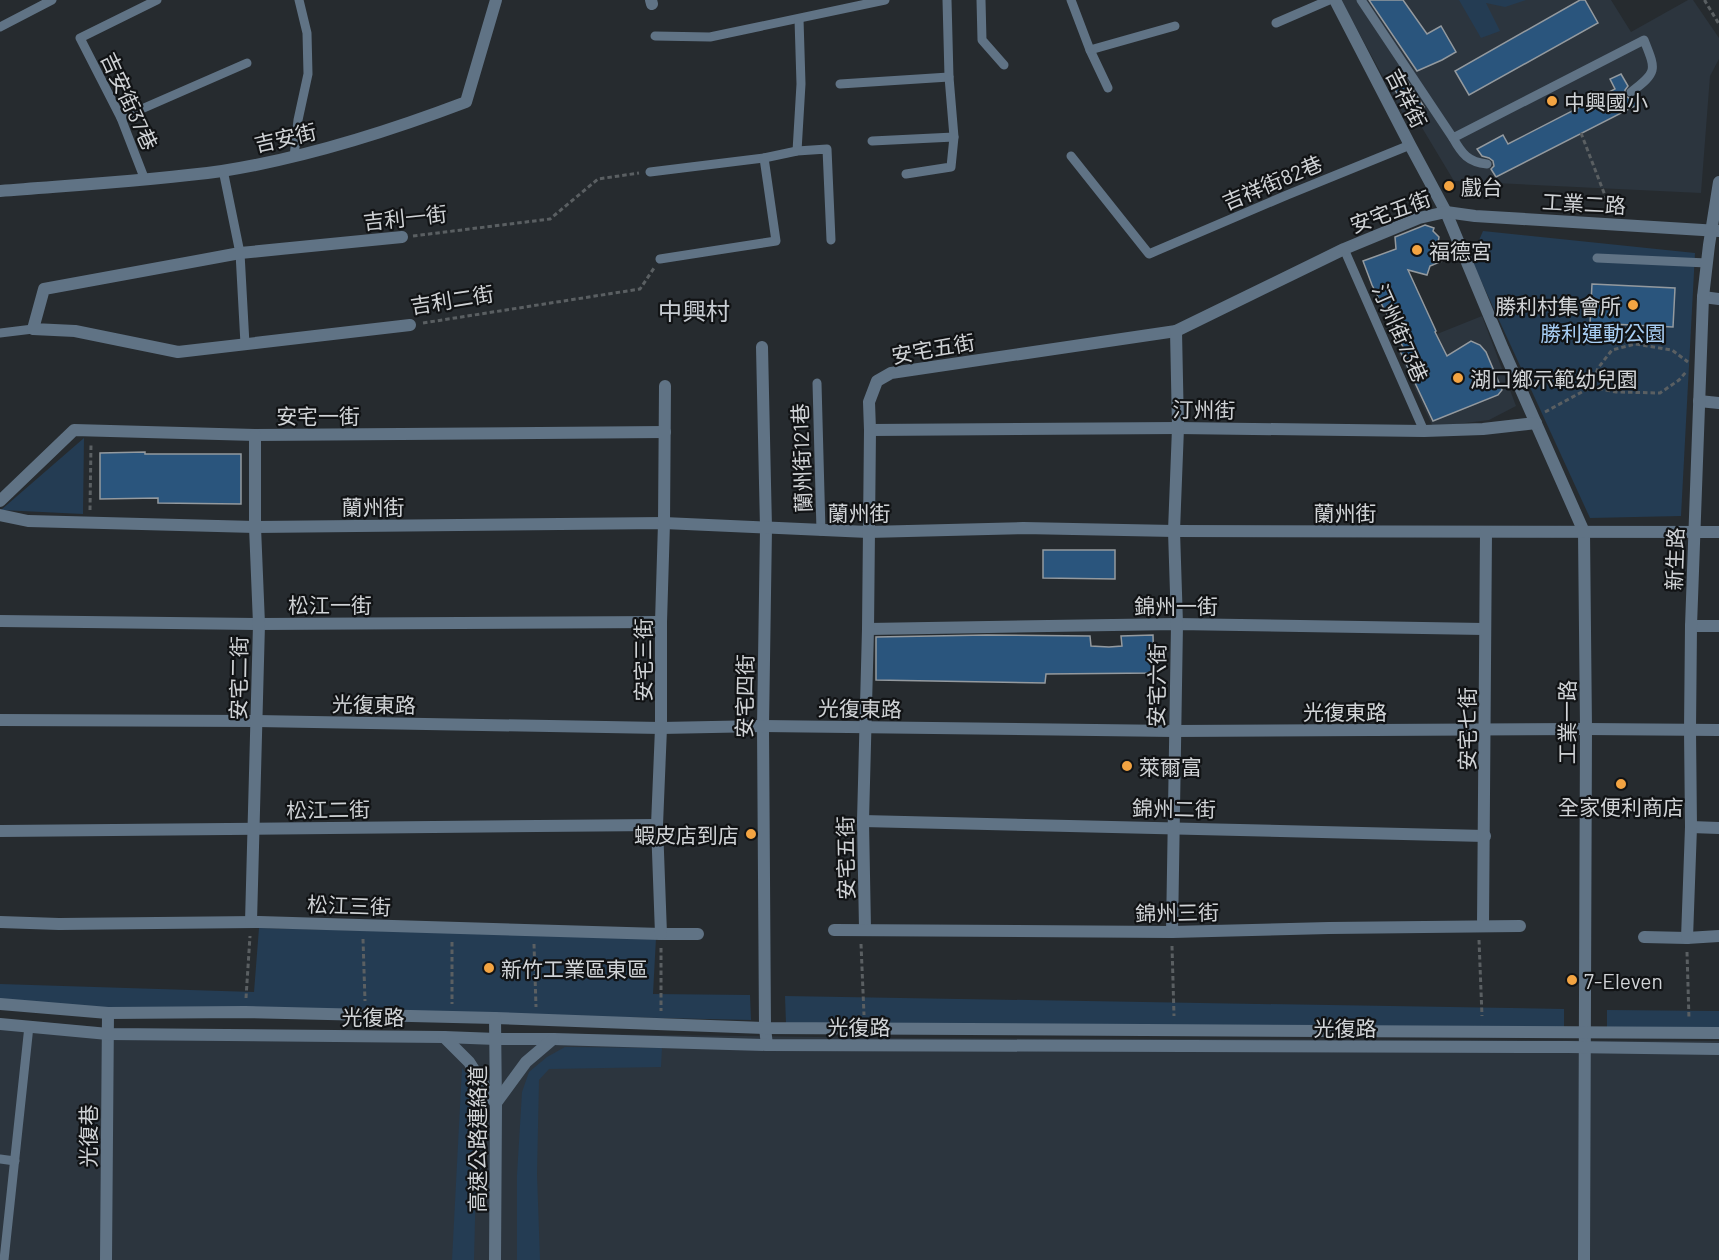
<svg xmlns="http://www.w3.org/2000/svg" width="1719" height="1260" font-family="Barlow,'Noto Sans TC',sans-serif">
<rect width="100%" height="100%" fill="#262b2f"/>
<!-- built -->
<g fill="#2c353e">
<polygon points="1341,0 1611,0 1631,32 1688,0 1693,0 1719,38 1719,59 1710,76 1701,193 1454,181 1421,126 1412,130"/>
<polygon points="1482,316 1516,406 1489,420 1433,427 1397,350"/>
<polygon points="0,1019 113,1028 894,1038 1719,1041 1719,1260 0,1260"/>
</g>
<!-- green -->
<g fill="#243c53">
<polygon points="1459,0 1526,0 1505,7 1486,3 1500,31 1481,38"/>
<polygon points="1483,231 1695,253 1681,516 1590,518 1471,259"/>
<polygon points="84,438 83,514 1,510"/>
<polygon points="259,928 656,938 653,994 750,995 751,1020 253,1009 107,1009 0,1000 0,984 254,992"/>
<polygon points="785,996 1564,1009 1564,1028 786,1024"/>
<polygon points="1607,1010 1719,1011 1719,1030 1607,1028"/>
<polygon points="565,1047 662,1048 661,1067 549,1069 539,1080 537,1174 540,1260 517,1260 517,1175 522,1092 529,1072 547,1057"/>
<polygon points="462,1068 473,1082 478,1102 474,1260 452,1260"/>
</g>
<!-- building -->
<g fill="#2a557d" stroke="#949a9f" stroke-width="1.5">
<polygon points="1369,0 1403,0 1427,34 1441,26 1456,52 1442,60 1417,71"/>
<polygon points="1580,0 1585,0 1598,23 1469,95 1455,71"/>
<polygon points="1621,74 1628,86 1625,90 1625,96 1629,98 1634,98 1637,105 1496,177 1491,169 1494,166 1493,161 1489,158 1482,156 1477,149 1503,135 1508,144 1615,89 1610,79"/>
<polygon points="1407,81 1424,107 1409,115 1394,88"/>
<polygon points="1425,225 1434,228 1433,231 1439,237 1438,243 1446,249 1440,256 1442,261 1430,266 1427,275 1408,270 1436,331 1435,332 1447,356 1471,341 1480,345 1486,352 1502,390 1498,395 1433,421 1400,351 1404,349 1372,285 1363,261 1396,249 1395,237"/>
<polygon points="1592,284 1675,288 1673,327 1590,323"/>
<polygon points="145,452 145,454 241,454 241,504 158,503 158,498 100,499 100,453"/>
<polygon points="1043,550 1115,550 1115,579 1043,578"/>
<polygon points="987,635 1090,636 1091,646 1109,647 1122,646 1121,636 1153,635 1154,673 1046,674 1045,683 876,680 876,637"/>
</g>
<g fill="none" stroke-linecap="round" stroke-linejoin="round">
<!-- path -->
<g stroke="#5a5f62" stroke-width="3" stroke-dasharray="4.5 3" stroke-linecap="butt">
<polyline points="1706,0 1705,1 1719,24"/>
<polyline points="1581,133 1611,211"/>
<polyline points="413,236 550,219 598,179 639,173"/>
<polyline points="423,323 640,289 654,268"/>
<polyline points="1591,387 1616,392 1660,393 1679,380 1686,372"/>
<polyline points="1545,412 1591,387 1598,368 1612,350 1635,344 1672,350 1688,362"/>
<polyline points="90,510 91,444"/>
<polyline points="363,939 365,1001"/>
<polyline points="1479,940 1482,1016"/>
<polyline points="452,942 452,1004"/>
<polyline points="534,944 536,1007"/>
<polyline points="861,944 864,1015"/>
<polyline points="1172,946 1174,1016"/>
<polyline points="661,948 661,1011"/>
<polyline points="1687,952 1689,1019"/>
<polyline points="246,998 250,936"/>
</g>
<!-- service -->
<g stroke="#607385" stroke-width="9">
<polyline points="981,0 982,40 1004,65"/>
<polyline points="1071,0 1090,50 1108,88"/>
<path d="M1361 0 1453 138 1644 40C1656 70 1658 72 1631 92"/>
<polyline points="1276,23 1329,0"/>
<polyline points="0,27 52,0"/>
<polyline points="655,36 710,37 885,0"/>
<polyline points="1090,50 1175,26"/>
<polyline points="840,84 949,77"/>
<polyline points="121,118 247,63"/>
<path d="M1453 138C1462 154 1468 162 1487 164"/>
<polyline points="872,141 954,137"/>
<polyline points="797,151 801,84 799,19"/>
<polyline points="1071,156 1149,254 1287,195 1410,145"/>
<polyline points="294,157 298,120 308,74 307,33 299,0"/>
<polyline points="223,170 240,253 245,344"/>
<polyline points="650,172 764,158 797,151 827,149 831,240"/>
<polyline points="906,174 951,167 954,137 949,77 947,0"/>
<polyline points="145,180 121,118 80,38 157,0"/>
<polyline points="1344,249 1424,431"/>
<polyline points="1597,258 1707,263"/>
<polyline points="660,259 776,241 764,158"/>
<polyline points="0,333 33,329"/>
<polyline points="817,383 821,531"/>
<polyline points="0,1159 15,1161"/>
<polyline points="4,1260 29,1026"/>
</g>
<!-- minor -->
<g stroke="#607385" stroke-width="12">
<polyline points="651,0 652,4"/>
<polyline points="1335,0 1410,145 1446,212 1503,349 1584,532 1586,729 1584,1260"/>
<path d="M0 191C74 185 148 181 222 171 305 158 387 132 466 102L496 0"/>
<polyline points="402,237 240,253 44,289 33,329 75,331 178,352 410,325"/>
<polyline points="1703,297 1719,299"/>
<polyline points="762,347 766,528 763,726 765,1028 767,1045"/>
<polyline points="1699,401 1719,403"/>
<polyline points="870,430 1178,428 1424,431 1483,429 1536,423"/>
<polyline points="0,501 74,430 255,435 665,432"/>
<polyline points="0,515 28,521 255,527 664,523 868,532 1023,528 1174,531 1719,532"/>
<polyline points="0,621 259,624 661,622"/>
<polyline points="1691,626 1719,626"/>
<polyline points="868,629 1177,624 1484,629"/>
<polyline points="0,720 257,721 661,728 763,726 1174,731 1586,729 1719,730"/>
<polyline points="863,821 1485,836"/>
<polyline points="1691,827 1719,828"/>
<polyline points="0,831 657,825"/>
<polyline points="0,922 59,924 259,922 661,934 698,934"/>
<polyline points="251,922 259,624 255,527 255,435"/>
<polyline points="1483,926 1486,532"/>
<polyline points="865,929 863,821 868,629 870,430 869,402 877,381 891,373 1176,331 1344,249 1419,218 1446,212 1475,216 1719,231"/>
<polyline points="834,930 1172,932 1329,928 1520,926"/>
<polyline points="1172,932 1177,624 1174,531 1178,428 1176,331"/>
<polyline points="661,934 657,825 661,728 661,622 664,523 665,386"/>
<polyline points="1644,937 1687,938 1719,936"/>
<polyline points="1687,938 1691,827 1690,730 1691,626 1703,297 1709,245 1719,182"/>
<polyline points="106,1260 108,1013"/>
</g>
<!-- tertiary -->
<g stroke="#607385" stroke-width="12">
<polyline points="0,1004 108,1013 245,1012 495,1018 765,1028 1719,1033"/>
<polyline points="0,1024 108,1034 444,1037 496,1039 553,1039 767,1045 1568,1047 1719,1049"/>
<polyline points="444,1037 469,1062 496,1104"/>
<polyline points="496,1103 526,1062 553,1039"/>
<polyline points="495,1260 496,1106 495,1018"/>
</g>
</g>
<!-- markers -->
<g fill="#f3a442" stroke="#111315" stroke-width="2">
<circle cx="1552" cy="101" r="6"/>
<circle cx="1449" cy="186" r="6"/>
<circle cx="1417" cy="250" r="6"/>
<circle cx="1633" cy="305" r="6"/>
<circle cx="1458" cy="378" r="6"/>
<circle cx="1127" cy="766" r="6"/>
<circle cx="1621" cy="784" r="6"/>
<circle cx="751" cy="834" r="6"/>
<circle cx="489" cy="968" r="6"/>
<circle cx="1572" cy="980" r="6"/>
</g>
<g text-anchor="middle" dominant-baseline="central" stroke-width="4.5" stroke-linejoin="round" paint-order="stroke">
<!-- street labels -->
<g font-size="21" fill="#d0d3d6" stroke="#111315">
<text transform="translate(1407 98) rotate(63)">吉祥街</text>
<text transform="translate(130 101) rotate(65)">吉安街37巷</text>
<text transform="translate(285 137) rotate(-13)">吉安街</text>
<text transform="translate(1272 182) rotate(-23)">吉祥街82巷</text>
<text transform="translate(1584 203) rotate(3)">工業二路</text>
<text transform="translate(1390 211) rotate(-20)">安宅五街</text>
<text transform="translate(405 217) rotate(-6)">吉利一街</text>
<text transform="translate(452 299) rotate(-9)">吉利二街</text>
<text transform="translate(1401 333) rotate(66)">汀州街73巷</text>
<text transform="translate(933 348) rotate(-10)">安宅五街</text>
<text transform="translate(1204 409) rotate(1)">汀州街</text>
<text x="318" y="415">安宅一街</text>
<text transform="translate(801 458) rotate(-92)">蘭州街121巷</text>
<text x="373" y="506">蘭州街</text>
<text x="859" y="512">蘭州街</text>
<text x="1345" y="512">蘭州街</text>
<text transform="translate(1674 559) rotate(-88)">新生路</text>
<text x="330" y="604">松江一街</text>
<text x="1176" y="605">錦州一街</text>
<text transform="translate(642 660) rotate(-90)">安宅三街</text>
<text transform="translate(238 678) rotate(-89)">安宅二街</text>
<text transform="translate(1156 685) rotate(-89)">安宅六街</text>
<text transform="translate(744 696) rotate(-89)">安宅四街</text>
<text transform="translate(374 704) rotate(1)">光復東路</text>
<text transform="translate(860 708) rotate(1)">光復東路</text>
<text x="1345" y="711">光復東路</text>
<text transform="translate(1566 722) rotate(-90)">工業一路</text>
<text transform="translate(1466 729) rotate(-90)">安宅七街</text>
<text transform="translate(1174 808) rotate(1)">錦州二街</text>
<text transform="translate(328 809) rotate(-1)">松江二街</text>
<text transform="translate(845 858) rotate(-91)">安宅五街</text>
<text transform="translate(349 905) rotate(2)">松江三街</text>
<text transform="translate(1177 912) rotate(-1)">錦州三街</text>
<text x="373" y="1016">光復路</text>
<text x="859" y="1026">光復路</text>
<text x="1345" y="1027">光復路</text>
<text transform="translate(87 1136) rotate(-90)">光復巷</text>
<text transform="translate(476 1139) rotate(-90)">高速公路連絡道</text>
</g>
<!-- poi labels -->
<g font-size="21" fill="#d0d3d6" stroke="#111315" text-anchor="start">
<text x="1564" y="101">中興國小</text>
<text x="1461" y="186">戲台</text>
<text x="1429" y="250">福德宮</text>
<text x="1621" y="305" text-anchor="end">勝利村集會所</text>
<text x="1470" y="378">湖口鄉示範幼兒園</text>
<text x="1139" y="766">萊爾富</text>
<text x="1621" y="806" text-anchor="middle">全家便利商店</text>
<text x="739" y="834" text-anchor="end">蝦皮店到店</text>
<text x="501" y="968">新竹工業區東區</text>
<text x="1584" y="980">7-Eleven</text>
</g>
<!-- park labels -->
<g font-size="21" fill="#a7cdf3" stroke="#111315">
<text x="1603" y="332">勝利運動公園</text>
</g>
<!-- quarter labels -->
<g font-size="24" fill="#c8cdd3" stroke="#111315">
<text x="694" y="310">中興村</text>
</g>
</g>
</svg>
